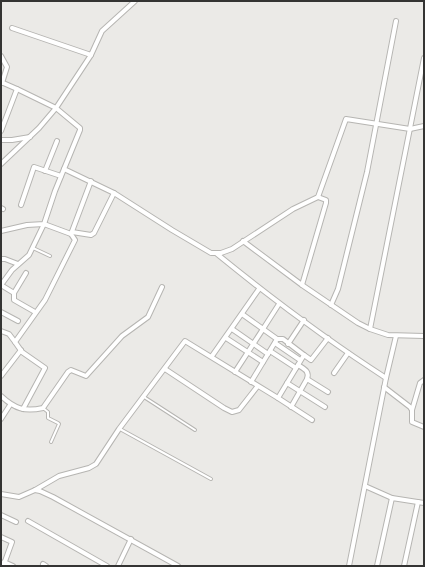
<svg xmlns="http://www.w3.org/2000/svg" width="425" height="567" font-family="Bitter,serif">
<rect width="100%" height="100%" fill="#ebeae7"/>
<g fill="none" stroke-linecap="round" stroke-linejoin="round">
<!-- lane casing -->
<g stroke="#b6b5b2" stroke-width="4">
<g id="lane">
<polyline points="33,248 50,256"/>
<polyline points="144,397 195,430"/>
<polyline points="43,408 48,412 48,418 58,423 59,424 51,442"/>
<polyline points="120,429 211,479"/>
</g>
</g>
<!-- street casing -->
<g stroke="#b6b5b2" stroke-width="6">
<g id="street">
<polyline points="12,28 91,55"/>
<polyline points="1,56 7,67 2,83"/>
<polyline points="1,82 17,89 56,108 80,128 80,130 64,169 114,193 172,230 211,253 221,253 232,249 293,209 318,197 346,119 410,129 424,126"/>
<polyline points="1,131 17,89"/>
<polyline points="1,140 12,140 30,137"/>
<polyline points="1,164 39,128 56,108 91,55 102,31 135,1"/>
<polyline points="45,171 57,141"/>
<polyline points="21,205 34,167 61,176"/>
<polyline points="1,208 3,209"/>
<polyline points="1,231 27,225 44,224 55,191 64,169"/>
<polyline points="72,232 91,235 94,233 114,193"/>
<polyline points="243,241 302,285 358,323 370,329 388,335 424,336"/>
<path d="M217 254C271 298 327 340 386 378"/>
<polyline points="1,259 5,259 18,264"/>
<polyline points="1,285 12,270 29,255 44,224 71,234"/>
<polyline points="1,285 14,293 14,300 35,312"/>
<polyline points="302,285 326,203 326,200 318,197"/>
<polyline points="14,293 26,273"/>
<polyline points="331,305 338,289 367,172 396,21"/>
<polyline points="1,312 18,321"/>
<polyline points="242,314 263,329 279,304"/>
<polyline points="232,329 268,354"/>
<polyline points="370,329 424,58"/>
<polyline points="1,331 9,334 15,342"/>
<polyline points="226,338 263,362"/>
<polyline points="277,339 283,339 304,355"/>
<polyline points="275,343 300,360"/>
<polyline points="288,344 304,320"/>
<polyline points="270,351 296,368"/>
<polyline points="212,356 259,289"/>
<path d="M298 365C304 369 310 371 307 379"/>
<polyline points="165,369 224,408 232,412 239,410 257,387"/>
<polyline points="235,372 263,329 277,339 251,382"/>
<polyline points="334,373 348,353"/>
<polyline points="1,376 21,350"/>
<polyline points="287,383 325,407"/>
<polyline points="384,387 410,407 412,410 412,422 424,427"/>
<path d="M1 396C15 409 25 412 43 408L68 372 71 370 86 376 122 336 148 317 162 287"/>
<polyline points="278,398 312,420"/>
<polyline points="291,407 307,379 328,392"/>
<polyline points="23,409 45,368 22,352 15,342 45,300 75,240 71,234 91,181"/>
<polyline points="412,410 420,383 424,380"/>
<polyline points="1,419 10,405"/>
<polyline points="365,486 392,498"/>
<polyline points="35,490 40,491 53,497 178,566"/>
<polyline points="1,494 19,497 35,490 59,476 89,468 96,464 119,429 185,341 278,398 304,355 311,360 328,338"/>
<polyline points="1,515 16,522"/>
<polyline points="28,521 107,566"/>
<polyline points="1,537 12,542 4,564 1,564"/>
<polyline points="4,562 13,566"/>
<polyline points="43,564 46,566"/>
<polyline points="118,566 131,539"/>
<polyline points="349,566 386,378 396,336"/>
<polyline points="377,566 392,498 424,503"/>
<polyline points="404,566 418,502"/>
</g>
</g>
<!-- lane -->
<use href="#lane" stroke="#fff" stroke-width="2"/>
<!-- street -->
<use href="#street" stroke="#fff" stroke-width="4"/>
</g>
<!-- border -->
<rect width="425" height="567" fill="none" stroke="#343433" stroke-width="4"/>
</svg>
